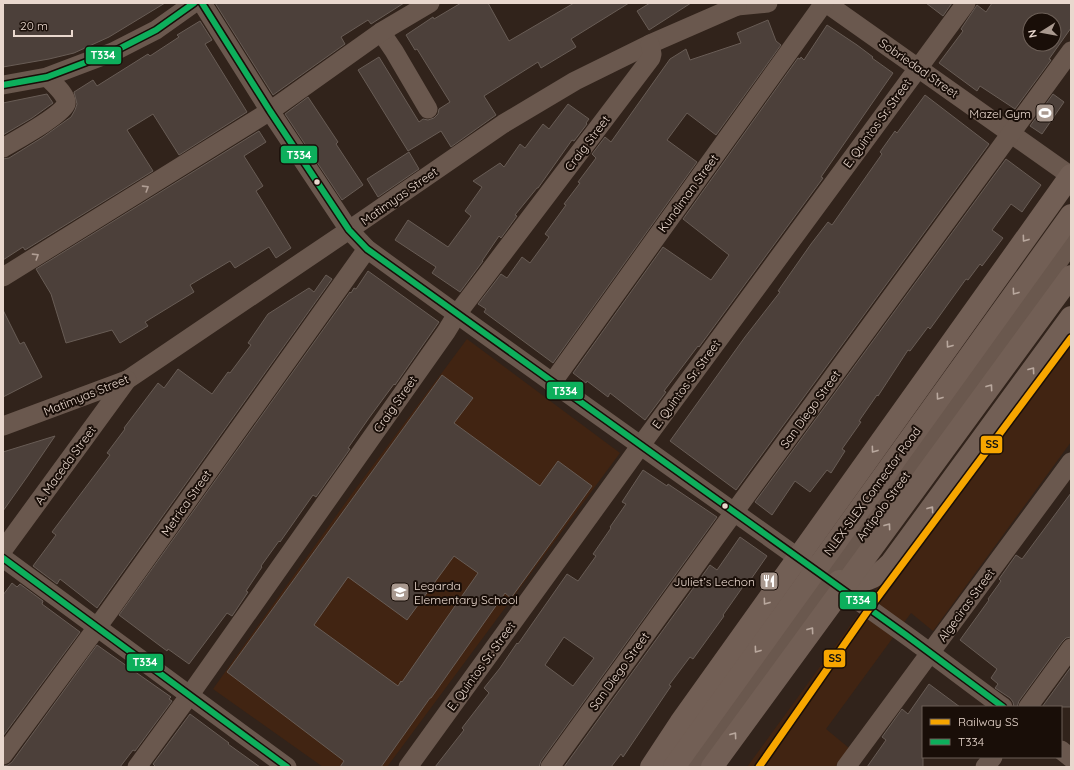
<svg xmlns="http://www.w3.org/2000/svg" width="1074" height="770" font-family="Quicksand,sans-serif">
<rect width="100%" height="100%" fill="#31231b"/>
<!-- built -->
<g fill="#412412">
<polygon points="1071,322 1071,442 933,631 911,613 826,729 849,748 835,767 747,767"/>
<polygon points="467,339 620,453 387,767 323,767 213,689 351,495"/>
</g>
<!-- building -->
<g fill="#4c403a" stroke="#685c55" fill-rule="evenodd">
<polygon points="3,3 165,3 109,37 74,53 49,59 3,67"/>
<polygon points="215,3 404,3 371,24 368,20 341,37 345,44 273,95"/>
<polygon points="461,3 488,3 509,41 574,3 629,3 571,39 576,47 541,68 538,62 484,96 496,115 451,147 441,131 408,151 358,70 379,57 419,122 423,119 428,120 434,118 438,114 439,109 450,102 417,49 415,50 406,35 433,17 434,19"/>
<polygon points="650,3 691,3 649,30 637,11"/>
<polygon points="926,3 952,3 943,16"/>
<path d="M992 3H1071V28L1049 59 1051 60 1015 109 980 86 977 91 939 63 963 31 961 29 977 5 986 12ZM1030 20H1054V44H1030Z"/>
<polygon points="768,20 776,41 781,45 716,135 687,113 667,140 697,162 553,363 484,312 486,309 478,304 501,274 507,278 522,257 530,263 549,237 545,234 566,205 564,204 580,183 578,182 596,158 592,154 605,137 611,142 670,59 686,49 690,60 741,43 737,33"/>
<polygon points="200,21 212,40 205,44 247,112 179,155 153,114 127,130 153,171 25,250 23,247 3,260 3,159 9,158 43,137 71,117 75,110 77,104 74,92 93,80 97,86 148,54 150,56 179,37 177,35"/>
<polygon points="827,25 857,45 873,57 872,58 893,73 821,177 823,178 699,347 698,346 664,391 666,392 645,420 610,393 608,397 587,381 586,383 573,373 663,247 711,280 729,255 683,219 798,58 800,59 801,57 804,60"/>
<polygon points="47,94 53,103 32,118 3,135 3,103"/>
<polygon points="1053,94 1064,102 1042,134 1030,126"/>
<polygon points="925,95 989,144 736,490 670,441 745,337 780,292 778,291 811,244 828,222 832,225 882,154 880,152 895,131 897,133"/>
<polygon points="308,97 338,142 336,144 363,185 342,200 285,114"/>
<polygon points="568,104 589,119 586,123 587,124 574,141 572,140 538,188 537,188 515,215 517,216 501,238 499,236 482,261 483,261 460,292 432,273 436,267 395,240 408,220 448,247 471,216 465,211 482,187 473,181 500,163 504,167 520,144 525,148 543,124 549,129"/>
<polygon points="259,131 266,142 244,156 263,186 256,191 291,248 276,258 269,247 235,268 230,261 190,285 194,292 145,322 148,326 120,343 112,330 66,343 51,294 36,269"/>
<polygon points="409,152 419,169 378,197 367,179"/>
<polygon points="1006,159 1041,185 1022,212 1011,204 992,230 1003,238 982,266 980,264 968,280 966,279 930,329 928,327 910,351 908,350 878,396 877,395 859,421 861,422 842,449 845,451 831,473 827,470 810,492 795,481 772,515 755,502"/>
<polygon points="368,271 439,322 395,385 394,384 369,418 348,448 350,449 316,497 313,495 280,542 279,541 261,566 262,567 246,591 248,592 232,616 227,613 189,664 168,649 167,651 119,615 350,292 351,293 354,288 356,289"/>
<polygon points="326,275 332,279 97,608 60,579 57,584 33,566 56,535 52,532 110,455 107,453 125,429 124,428 158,383 164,388 178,369 212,394 228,372 230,373 251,345 248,343 268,314 309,288 314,292"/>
<polygon points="3,310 20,344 24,342 42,377 3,397"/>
<path d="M442 375 473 398 454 423 540 486 558 461 592 486 511 598 505 593 431 698H430L381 767H340L344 761 227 672ZM454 556 478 573 402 682 401 681 398 686 314 625 348 577 407 620Z"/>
<polygon points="55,436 27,477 3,511 3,452"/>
<path d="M643 470 667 486 668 484 717 517 541 761 539 767H435L464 730 462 728 489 693 484 688 500 668 517 643 518 644 567 574 578 581 596 556 593 554 611 528 610 527 626 504 622 502ZM564 637 594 658 573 686 545 665Z"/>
<polygon points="1071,493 1071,637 1066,638 1062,642 1019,701 1017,707 1014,707 1013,702 1010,698 995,688 998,684 991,678 997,669 960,640 989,600 988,599 1001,581 999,579 1016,555 1022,559"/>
<polygon points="740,537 767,556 749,582 747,581 723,615 724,616 693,659 690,657 669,685 671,686 623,757 621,754 611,767 564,767 710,565 717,570"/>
<polygon points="12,583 17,587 20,584 43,601 42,604 80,632 3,736 3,595"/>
<polygon points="97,645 171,697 169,699 172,701 135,751 133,750 120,767 3,767 3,766 8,765 12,762"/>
<polygon points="1071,667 1071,707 1042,707"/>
<polygon points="929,684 960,707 923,707 923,767 867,767 886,740 882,737 902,709 908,714"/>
<polygon points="190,714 229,743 228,744 260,767 156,767 153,764"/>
</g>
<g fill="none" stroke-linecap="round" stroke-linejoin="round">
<!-- minor -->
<g stroke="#6a584e" stroke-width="19">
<path d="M202 3 270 111 349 230 367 249C541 376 717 499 892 625 930 652 966 680 1003 707"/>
<polyline points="735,3 737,6 768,3"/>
<polyline points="826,3 1071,176"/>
<polyline points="381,32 394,51 428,109"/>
<polyline points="3,85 47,77 113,52 156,30 194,3"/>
<path d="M3 148C13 142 64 114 66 104 68 96 53 83 47 77"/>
<polyline points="3,277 270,111 381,32 430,3"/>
<polyline points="552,383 824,3"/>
<polyline points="3,426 127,380 349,230 503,124 575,81 650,44 737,6"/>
<polyline points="3,550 127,380"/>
<polyline points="3,558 287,767"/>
<polyline points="1028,707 1071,648"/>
<polyline points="1061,750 1071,758"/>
<polyline points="3,755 109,611 367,249"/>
<polyline points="137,767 189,696 446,332 457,314 651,58 652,54 650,44"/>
<polyline points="408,767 641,445 966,3"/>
<polyline points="550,767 724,526 1071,51"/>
<polyline points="694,767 1071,244"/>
<polyline points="846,767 1071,462"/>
<polyline points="985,767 993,757"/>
</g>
<!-- highway -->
<g stroke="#725f55" stroke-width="22">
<path d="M839 581C864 583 874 580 891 563L1071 317"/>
<polyline points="651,767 680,723 1071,175"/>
<polyline points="674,767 1071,215"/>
<polyline points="712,767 1071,276"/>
</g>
<!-- bus-1 casing -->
<g stroke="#190e08" stroke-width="9">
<g id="bus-1">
<polyline points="202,3 270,111 349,230 367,249 906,635 1003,707"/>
<polyline points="3,85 47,77 113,52 156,30 194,3"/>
<polyline points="3,558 287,767"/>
</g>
</g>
<!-- bus-1 -->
<use href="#bus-1" stroke="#0daf5c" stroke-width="6"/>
<!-- rail-1 casing -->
<g stroke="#190e08" stroke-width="10">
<polyline id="rail-1" points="759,767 869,609 1071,338"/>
</g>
<!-- rail-1 -->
<use href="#rail-1" stroke="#f7a600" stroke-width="7"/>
</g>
<!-- one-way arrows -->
<defs><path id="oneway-chevron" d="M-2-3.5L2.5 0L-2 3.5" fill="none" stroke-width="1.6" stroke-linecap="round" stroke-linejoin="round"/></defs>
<g stroke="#b09e94">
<use href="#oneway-chevron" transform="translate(146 188) rotate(-32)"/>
<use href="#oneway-chevron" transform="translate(36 256) rotate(-32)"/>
</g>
<g stroke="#b9a89e">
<use href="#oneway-chevron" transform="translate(1025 239) rotate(126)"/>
<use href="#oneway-chevron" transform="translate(1015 292) rotate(126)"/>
<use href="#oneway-chevron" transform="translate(949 345) rotate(126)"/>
<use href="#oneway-chevron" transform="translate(1032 370) rotate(-54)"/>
<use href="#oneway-chevron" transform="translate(990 387) rotate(-54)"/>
<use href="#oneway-chevron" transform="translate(939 397) rotate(126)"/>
<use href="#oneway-chevron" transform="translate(874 450) rotate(126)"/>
<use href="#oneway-chevron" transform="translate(931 509) rotate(-54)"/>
<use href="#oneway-chevron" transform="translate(888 526) rotate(-54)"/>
<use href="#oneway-chevron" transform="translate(766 602) rotate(126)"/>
<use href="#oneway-chevron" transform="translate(811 630) rotate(-54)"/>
<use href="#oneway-chevron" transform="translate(757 650) rotate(126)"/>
<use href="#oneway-chevron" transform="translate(734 735) rotate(-54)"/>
</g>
<!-- icons -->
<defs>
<g id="stadium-square" transform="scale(1)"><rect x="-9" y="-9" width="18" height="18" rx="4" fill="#a9998f" stroke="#190e08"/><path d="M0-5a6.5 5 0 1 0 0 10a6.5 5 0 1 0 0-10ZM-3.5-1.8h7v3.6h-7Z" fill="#fff"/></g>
<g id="restaurant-square" transform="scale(1)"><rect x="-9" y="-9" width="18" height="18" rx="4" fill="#a9998f" stroke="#190e08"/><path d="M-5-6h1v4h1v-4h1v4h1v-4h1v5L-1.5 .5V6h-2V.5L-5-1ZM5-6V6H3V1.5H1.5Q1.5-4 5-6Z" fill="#fff"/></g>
<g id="school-square" transform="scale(1)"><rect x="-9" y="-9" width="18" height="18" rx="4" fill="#a9998f" stroke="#190e08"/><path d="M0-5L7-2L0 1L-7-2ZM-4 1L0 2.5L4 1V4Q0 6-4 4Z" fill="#fff"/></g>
</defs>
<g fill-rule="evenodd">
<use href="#stadium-square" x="1045" y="113"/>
<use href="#restaurant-square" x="769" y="581"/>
<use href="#school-square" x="400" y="592"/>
</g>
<!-- markers -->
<g fill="#e9d8ce" stroke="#190e08" stroke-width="1.5">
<circle cx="317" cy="182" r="3.5"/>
<circle cx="725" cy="506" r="3.5"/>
</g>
<g text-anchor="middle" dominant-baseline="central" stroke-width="4" stroke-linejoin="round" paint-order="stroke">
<!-- street labels -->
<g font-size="12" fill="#e9d8ce" stroke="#190e08">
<text transform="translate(919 68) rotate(35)">Sobriedad Street</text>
<text transform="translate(877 123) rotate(-54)">E. Quintos Sr. Street</text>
<text transform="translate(587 143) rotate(-53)">Craig Street</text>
<text transform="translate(688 193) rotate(-54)">Kundiman Street</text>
<text transform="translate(399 196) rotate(-35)">Matimyas Street</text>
<text transform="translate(686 384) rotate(-54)">E. Quintos Sr. Street</text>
<text transform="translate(86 395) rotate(-22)">Matimyas Street</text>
<text transform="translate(395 404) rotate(-55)">Craig Street</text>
<text transform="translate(810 409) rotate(-54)">San Diego Street</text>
<text transform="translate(65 465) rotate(-54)">A. Maceda Street</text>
<text transform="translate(872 491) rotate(-54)">NLEX-SLEX Connector Road</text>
<text transform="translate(186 503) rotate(-55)">Metrica Street</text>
<text transform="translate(883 506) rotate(-54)">Antipolo Street</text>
<text transform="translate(966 605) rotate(-54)">Algeciras Street</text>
<text transform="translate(481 666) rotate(-54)">E. Quintos Sr. Street</text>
<text transform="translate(619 671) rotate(-54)">San Diego Street</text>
</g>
<!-- poi labels -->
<g font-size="12" fill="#e9d8ce" stroke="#190e08" text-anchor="end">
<text x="1031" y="113">Mazel Gym</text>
<text x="755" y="581">Juliet’s Lechon</text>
<text x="414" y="585" text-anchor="start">Legarda<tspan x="414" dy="14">Elementary School</tspan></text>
</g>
</g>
<g stroke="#190e08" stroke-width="1.5">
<rect x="85" y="46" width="37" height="19" rx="4" fill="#0daf5c"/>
<rect x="280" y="145" width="38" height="19" rx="4" fill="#0daf5c"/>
<rect x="546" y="381" width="38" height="19" rx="4" fill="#0daf5c"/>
<rect x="980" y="435" width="23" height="19" rx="4" fill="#f7a600"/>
<rect x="839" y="591" width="38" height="19" rx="4" fill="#0daf5c"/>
<rect x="823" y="649" width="23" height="19" rx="4" fill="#f7a600"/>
<rect x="126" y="653" width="38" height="19" rx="4" fill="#0daf5c"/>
</g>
<g font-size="11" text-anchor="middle" font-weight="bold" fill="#fff">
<text x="103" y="59">T334</text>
<text x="299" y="159">T334</text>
<text x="565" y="395">T334</text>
<text x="858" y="604">T334</text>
<text x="145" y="666">T334</text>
</g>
<g font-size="11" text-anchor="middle" font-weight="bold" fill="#111">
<text x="992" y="448">SS</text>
<text x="835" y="662">SS</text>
</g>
<!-- border -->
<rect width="1074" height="770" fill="none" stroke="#e9d8ce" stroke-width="8"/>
<!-- legend -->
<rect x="922" y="706" width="140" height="52" fill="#190e08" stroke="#6c5f57"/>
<rect x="930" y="719" width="20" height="6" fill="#f7a600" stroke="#6c5f57"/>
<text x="958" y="726" font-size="12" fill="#e9d8ce">Railway SS</text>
<rect x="930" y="739" width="20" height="6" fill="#0daf5c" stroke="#6c5f57"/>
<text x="958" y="746" font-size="12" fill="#e9d8ce">T334</text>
<!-- north arrow -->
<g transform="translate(1042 32) rotate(259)"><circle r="19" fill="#190e08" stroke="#6c5f57"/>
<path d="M0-3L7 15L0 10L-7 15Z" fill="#a9998f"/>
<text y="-6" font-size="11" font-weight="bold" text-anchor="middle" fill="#e9d8ce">N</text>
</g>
<!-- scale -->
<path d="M14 30v6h58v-6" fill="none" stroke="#e9d8ce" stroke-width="2"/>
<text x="20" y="30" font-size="12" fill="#e9d8ce" stroke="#190e08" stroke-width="3" paint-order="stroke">20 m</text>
</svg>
